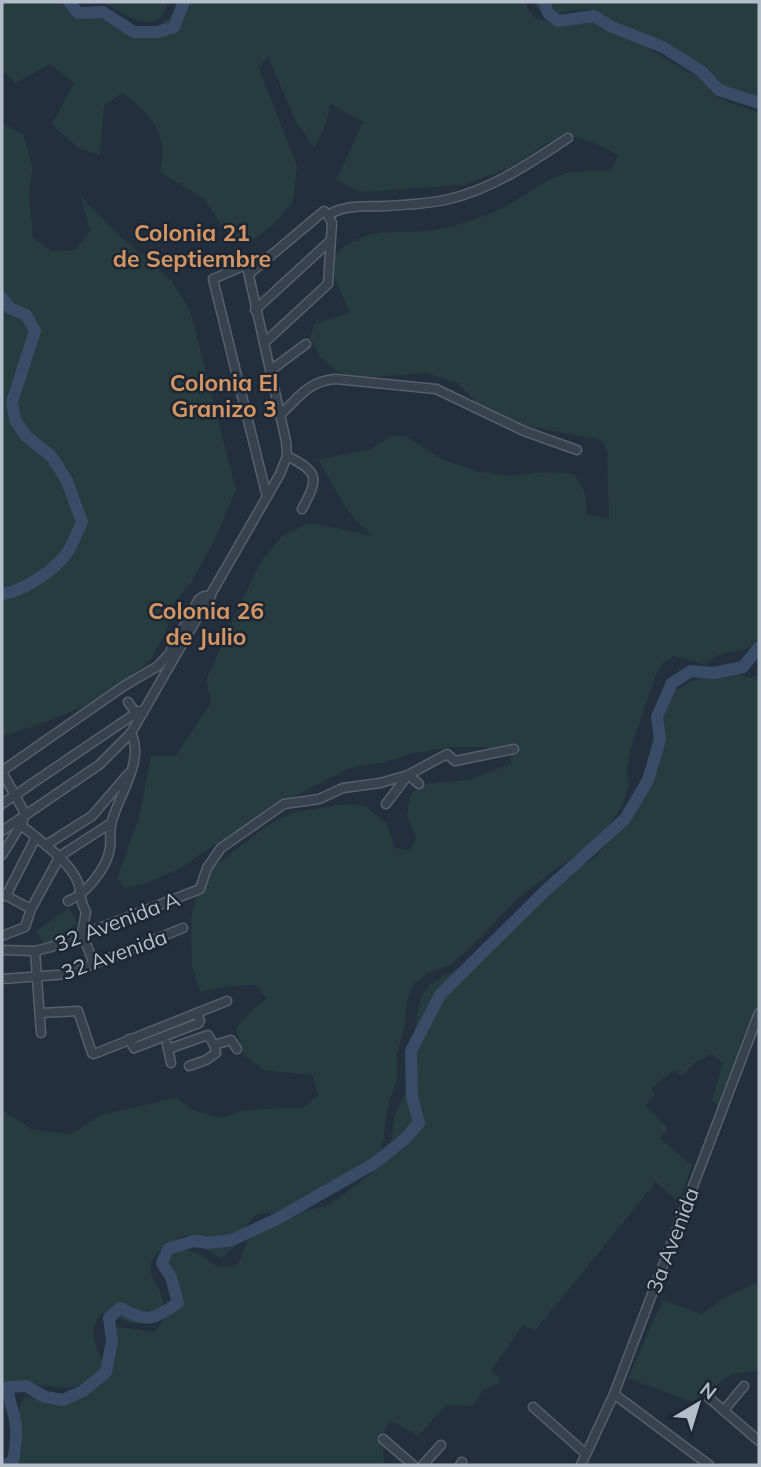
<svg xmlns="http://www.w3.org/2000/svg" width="761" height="1467" font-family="Mulish,sans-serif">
<rect width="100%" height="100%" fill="#242f3e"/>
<!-- green -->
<g fill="#263c3f">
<path d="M2 2H56L69 8 100 13 120 29 137 34 147 32 168 19 174 10 175 2H525C538 39 568 7 594 18 622 30 648 47 673 63 682 69 693 73 701 79 707 84 709 91 715 95 727 104 745 106 759 113V638C741 657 744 647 725 653 717 655 711 660 705 664L674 656 662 664 656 675 630 750 627 768 629 784 622 806 603 834 588 848 557 868 518 898 471 947 450 965 428 973 414 984 407 1001 405 1025 397 1054V1079L388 1106 382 1148 376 1158 367 1168 316 1201 283 1214 262 1213 254 1216 235 1246 222 1258C208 1254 202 1241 186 1235 174 1242 157 1248 152 1261 144 1281 175 1294 157 1316 153 1322 146 1324 138 1324 125 1324 115 1313 102 1313 87 1328 95 1346 103 1363 83 1412 31 1368 3 1393L2 1400V1110L33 1130 71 1134 101 1115 176 1098 193 1110 220 1118 245 1110 304 1107 319 1095 312 1075 263 1070 243 1054 236 1028 249 1013 267 998 255 985 223 987 200 992 192 966 191 920 195 897 206 872 267 826 290 814 302 811 347 804 365 806 386 823 395 848 410 851 416 838 407 815 411 793 426 784 468 780 511 764V756L484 747H455L413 753 386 762 352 767 306 790 219 842 177 870 144 884 125 888 117 878 139 818 151 756H175L211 702 206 680 259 564 283 535 309 523 373 536 356 521 342 502 318 459 369 450 391 436H406L443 460 480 472 510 476 546 472 574 474 585 493 587 515 609 519 607 451 601 440 523 425 482 409 458 383 425 373 373 377 339 373 320 357 310 338 314 324 350 313 328 262C369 219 391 238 441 229 464 224 491 215 511 203 528 194 545 180 563 174 578 170 595 171 611 171L618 155 595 143 571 136 546 144 513 166 465 185 360 192 336 180 363 122 331 104 325 126 314 148 296 122 268 56 259 69 297 166 293 202 273 225 251 241 229 236 204 199 160 172C169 134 152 115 123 93L104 105 100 155 78 148 52 124 74 83 50 64 16 83 2 69Z"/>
<path d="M102 2H168C159 42 121 11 102 2Z"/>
<path d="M533 2H759V106L728 95 719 84 687 61 595 11C576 3 542 26 533 2Z"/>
<polygon points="2,123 24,135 32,168 29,198 33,238 51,251 75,250 90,230 80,195 111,228 171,280 190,310 236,490 216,537 192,581 175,602 165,633 151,659 112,694 59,717 2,737"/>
<path d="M725 669 751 678 759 674V1009L725 1100 718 1106 712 1100 723 1063 712 1054 694 1063 682 1076 674 1070 651 1089 655 1094 645 1105 668 1129 660 1139 692 1165 679 1203 656 1182 535 1331 523 1325 491 1371 500 1378 499 1383 483 1390 473 1406 446 1405 418 1436 398 1424 389 1422C381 1435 383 1447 384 1462L387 1465H16C18 1460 21 1454 22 1449 25 1430 10 1412 27 1396 57 1399 96 1399 107 1365 111 1352 106 1339 111 1326L154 1332C165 1322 173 1302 169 1286 165 1275 162 1271 163 1260L175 1249C183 1250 190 1250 197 1253 215 1262 216 1273 238 1264L254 1225 261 1221C287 1225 301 1207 326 1207L373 1172 382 1165 390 1150 395 1115 411 1079 410 1067 418 1009 421 998 428 986 473 959 518 923 552 886 572 870 596 857 637 807 646 786 647 762 659 714 672 700 675 691 690 682Z"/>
<polygon points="68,908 78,923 46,946 36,931"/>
<polygon points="759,1281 759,1371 731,1374 692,1402 628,1378 663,1300 702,1314 722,1299"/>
</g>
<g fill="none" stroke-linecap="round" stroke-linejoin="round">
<!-- river -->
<g stroke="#394c67" stroke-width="12">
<polyline points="69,2 78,13 103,12 134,32 158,32 174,27 184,2"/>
<polyline points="544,2 548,13 558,21 594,16 612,27 663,47 701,71 719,90 759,103"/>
<path d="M2 298 10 308 26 315 35 331 12 402 15 420 26 436 52 457 67 481 82 522C77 532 73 544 67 553 55 570 22 592 2 594"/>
<path d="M5 1465 13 1461C16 1446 18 1430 14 1415 11 1404 8 1398 8 1387L26 1386 45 1397 63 1400 83 1391 106 1372 112 1341 109 1318 120 1308C148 1323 152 1320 178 1303L171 1277 162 1263 168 1249 194 1241 208 1243 232 1240 277 1219 375 1163 406 1138 419 1123 412 1097 411 1051 440 995 544 892 625 819 648 780 660 740 657 717 672 683 691 671 714 673 743 667 759 647"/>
</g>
<!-- minor casing -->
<g stroke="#565f6c" stroke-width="11">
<g id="minor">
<path d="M249 274 324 211 328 215C346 204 365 207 385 206 406 205 429 204 449 199 493 189 531 162 568 138"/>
<polyline points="255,310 330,241"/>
<polyline points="264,343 328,284 332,223 328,215"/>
<polyline points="271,370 306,344"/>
<path d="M281 414C300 396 309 381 336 379L436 389 524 431 577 450"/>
<path d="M287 456C319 472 319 478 302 509"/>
<polyline points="128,702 136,713 139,711"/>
<polyline points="2,771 124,686 158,666 169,654 199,599 204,596 211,596"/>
<polyline points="2,772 26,815"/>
<polyline points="2,804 136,713"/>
<polyline points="386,804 408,775 419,784"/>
<path d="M21 825C38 839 74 864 79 886 82 898 79 899 86 912L82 933 94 964"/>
<polyline points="2,831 99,765 131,733 280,474 287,456 286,441 247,267 243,266 213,279 267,497"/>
<polyline points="46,845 92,816 128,774"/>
<polyline points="2,855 23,821"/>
<polyline points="3,894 31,909"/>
<polyline points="6,896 36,837"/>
<path d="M68 901C86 894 107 868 110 848 111 839 109 830 112 821 119 794 145 761 131 733"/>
<polyline points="2,936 25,927 31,909 60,856 111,823"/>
<polyline points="2,950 35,951 51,947 200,889 207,868 221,848 284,804 319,799 343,788 380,783 408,775 447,754 455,761 514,749"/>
<polyline points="35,951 41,1033"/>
<polyline points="2,979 69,974 183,928"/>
<polyline points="41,1013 78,1011 92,1053 94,1054 227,1001"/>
<polyline points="129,1039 134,1048 199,1023 200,1020 196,1013"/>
<polyline points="167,1044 171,1063"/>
<polyline points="168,1049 208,1035 214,1045 231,1040 237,1049"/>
<polyline points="189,1066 206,1060 216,1053 214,1045"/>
<polyline points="614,1394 709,1465"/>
<polyline points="708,1397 759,1441"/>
<polyline points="533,1407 586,1454"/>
<polyline points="724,1410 744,1386"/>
<polyline points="383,1439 413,1465"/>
<polyline points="423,1465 441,1445"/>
<polyline points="460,1465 462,1462"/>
<polyline points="581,1465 614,1394 759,1013"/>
</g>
</g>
<!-- minor -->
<use href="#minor" stroke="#38414e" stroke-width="8"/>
</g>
<g text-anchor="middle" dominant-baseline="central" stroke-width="5" stroke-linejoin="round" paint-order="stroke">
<!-- street labels -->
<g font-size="21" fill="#b4bcc9" stroke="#1d2633">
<text transform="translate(117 921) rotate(-21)">32 Avenida A</text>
<text transform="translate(114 954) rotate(-20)">32 Avenida</text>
<text transform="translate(672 1240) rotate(-69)">3a Avenida</text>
</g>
<!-- neighbourhood labels -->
<g font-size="23" font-weight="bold" fill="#d59563" stroke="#1d2633">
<text x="192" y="232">Colonia 21<tspan x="192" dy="26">de Septiembre</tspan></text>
<text x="224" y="382">Colonia El<tspan x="224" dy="26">Granizo 3</tspan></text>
<text x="206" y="610">Colonia 26<tspan x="206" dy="26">de Julio</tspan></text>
</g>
</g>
<!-- border -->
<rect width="761" height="1467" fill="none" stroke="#b4bcc9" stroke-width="7"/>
<!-- north arrow -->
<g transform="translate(698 1404) rotate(38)" stroke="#1d2633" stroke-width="5" paint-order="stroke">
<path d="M0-5L12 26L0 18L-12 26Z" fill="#b4bcc9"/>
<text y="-10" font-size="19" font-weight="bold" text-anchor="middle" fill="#b4bcc9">N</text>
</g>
</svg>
